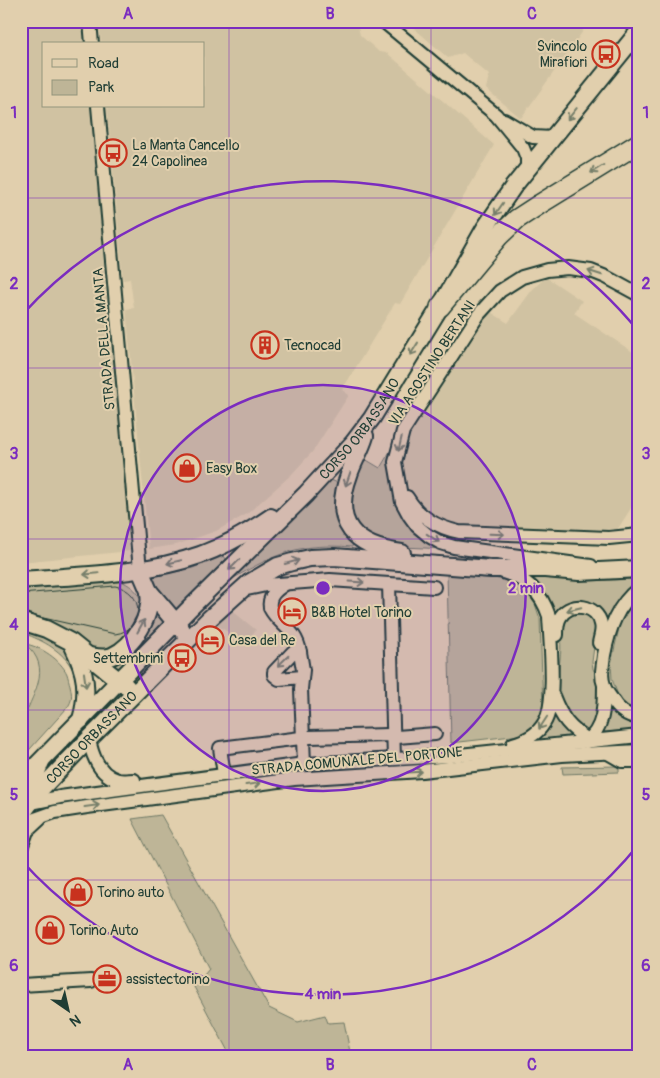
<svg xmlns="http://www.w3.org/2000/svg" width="660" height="1078" font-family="Pangolin,sans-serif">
<rect width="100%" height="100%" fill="#e1cfad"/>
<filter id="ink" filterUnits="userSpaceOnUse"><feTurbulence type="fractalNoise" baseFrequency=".02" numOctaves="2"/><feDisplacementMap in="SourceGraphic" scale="10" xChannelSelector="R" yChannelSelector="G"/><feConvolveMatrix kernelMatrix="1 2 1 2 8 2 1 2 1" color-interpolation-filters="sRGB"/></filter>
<g filter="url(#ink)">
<!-- built -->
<g fill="#d0c2a2">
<polygon points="21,21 83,21 85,44 44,44 44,106 91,106 130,551 21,562"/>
<polygon points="99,21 351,21 358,27 360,35 379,52 387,53 494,145 400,304 395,303 342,390 349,395 313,451 291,475 247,514 216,531 176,545 149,549 126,309 134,308 130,279 123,280 107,106 204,106 204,44 101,44"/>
<polygon points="406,21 581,21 583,31 521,118 486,89 489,75 463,53 448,58"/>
<polygon points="546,277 582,301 574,313 639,356 639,499 637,499 617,530 459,525 439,519 418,503 409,489 402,467 411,431 489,311 508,323 532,290"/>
<polygon points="224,604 256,630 242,645 228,632 220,627 203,625"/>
<polygon points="21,643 25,644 35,652 40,664 40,674 21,726"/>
</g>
<!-- green -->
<g fill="#beb597" stroke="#6e7966">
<polygon points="395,443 400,507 447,549 402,547 366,538 350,516 350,488 365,459 380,468"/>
<path d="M331 480 340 484 353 542 352 547C301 543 278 552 234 578Z"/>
<polygon points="224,556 226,559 177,611 152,586 150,578 154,576 190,569"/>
<path d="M447 572 468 573 509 581 525 590 535 604 540 619 543 709C539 722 533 729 521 735L451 743Z"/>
<polygon points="533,577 588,581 636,579 639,581 606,626 591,607 556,617 548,596"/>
<path d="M119 580C140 589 147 602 137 624 133 633 119 642 112 649L96 650 66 631 21 615V589Z"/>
<polygon points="639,596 639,711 628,708 619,698 612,679 611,664 621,619 631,604"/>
<path d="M578 610 583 611 597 623 592 662 593 669 597 676 599 713 587 735C580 728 569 721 565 713 554 695 558 678 560 659 562 646 559 634 562 620Z"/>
<polygon points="158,615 163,617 165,622 120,668 112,665 111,661 153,616"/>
<path d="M29 630C47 638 69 645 76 665 79 675 79 687 81 697 79 689 77 680 74 673 67 654 46 642 28 635Z"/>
<path d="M25 644C40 646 61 660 67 674 68 677 69 682 70 685 72 695 73 700 67 708L21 759C21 748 19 734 22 724 31 694 55 669 25 644Z"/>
<polygon points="609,706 639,723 639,730 603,732"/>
<polygon points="554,714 570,736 534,741"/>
<polygon points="461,761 429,764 300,772 93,799 92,796 303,767"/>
<polygon points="619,766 619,772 563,774 562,767"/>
<polygon points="161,815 269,1008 298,1022 325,1015 328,1023 344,1022 351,1057 231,1057 194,987 209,969 132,819"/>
</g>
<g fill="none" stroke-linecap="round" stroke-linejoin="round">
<!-- minor casing -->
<g stroke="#1f3d34" stroke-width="16">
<g id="minor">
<polyline points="90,21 92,44"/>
<polyline points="383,21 496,115 523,148 527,158 527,169"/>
<polyline points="98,106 140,570"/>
<polyline points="504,120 533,137 552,138"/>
<path d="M407 497C419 517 436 527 459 532L609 538 639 535"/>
<polyline points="591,566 454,547 441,543 429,536 417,526 409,515 402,502 395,462 403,431 479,314 500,291 522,277 547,270 568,268 591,271 606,277 639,295"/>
<path d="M503 572C527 579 541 592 549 616 550 641 557 704 544 723 537 735 526 740 513 744"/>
<path d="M285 584C276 590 268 596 270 608 279 626 296 628 300 652"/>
<polyline points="389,584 394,759"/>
<path d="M639 588C617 605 609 629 604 655 603 665 600 675 604 685 605 690 609 695 612 699 618 710 626 716 639 718"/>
<polyline points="242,590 266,585 330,580 434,587"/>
<path d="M557 635C557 629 557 621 561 616 572 601 597 605 601 624 603 630 600 637 599 643"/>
<polyline points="302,677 279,679 274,675 274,672 293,652 300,652 303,670 301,689 304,764"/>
<path d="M553 696C562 719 569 728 590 741"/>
<path d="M89 739C92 755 99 775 118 780 123 781 129 780 134 780"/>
<path d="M586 742C604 728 604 708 604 686"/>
<polyline points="608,753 622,761 639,761"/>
<polyline points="224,774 220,748 309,737 389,735 397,737 435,734"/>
<polyline points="31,802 32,790 43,762"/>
<polyline points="26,804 60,797 304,764 450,756 639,736"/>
<polyline points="21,824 55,812 87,807 294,779 422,771 562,755 639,751"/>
<polyline points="21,848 27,831 40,819"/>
<polyline points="21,985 91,981"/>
</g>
</g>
<!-- major casing -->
<g stroke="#1f3d34" stroke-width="20">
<g id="major">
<path d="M365 436C361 450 353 462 349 475 331 524 355 547 402 553"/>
<polyline points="140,570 149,591 182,630"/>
<path d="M21 580C81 575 143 575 200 555 225 546 249 532 271 517"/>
<polyline points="21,621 46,629 71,642 127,687"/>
<path d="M73 646C86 673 89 691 81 720"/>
<path d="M89 656C96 657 105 659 112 656 134 646 153 615 149 591"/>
<path id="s1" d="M21 781 189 609 306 494 353 443 372 418 440 307 485 228 513 187 639 31"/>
<path id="s2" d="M21 815 40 790 89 739 209 619 249 583 278 566 292 562 310 558 334 557 491 569H545L579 572 639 569"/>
</g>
</g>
<!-- highway casing -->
<g stroke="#1f3d34" stroke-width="22">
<polyline id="highway" points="440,307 499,236 517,219 540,204 639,143"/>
</g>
<!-- minor -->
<use href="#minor" stroke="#e1cfad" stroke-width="12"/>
<!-- major -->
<use href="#major" stroke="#e1cfad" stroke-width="16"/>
<!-- highway -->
<use href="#highway" stroke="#e1cfad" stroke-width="19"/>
<!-- tram -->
<path stroke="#1f3d34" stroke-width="1" d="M21 594 115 586C145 591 146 630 115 634L21 613"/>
</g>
<!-- one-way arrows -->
<defs><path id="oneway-shaft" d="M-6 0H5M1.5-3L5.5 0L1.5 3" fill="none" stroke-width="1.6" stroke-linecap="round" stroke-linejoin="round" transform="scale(1.25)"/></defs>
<g stroke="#767f6a">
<use href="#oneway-shaft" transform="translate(572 114) rotate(129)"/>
<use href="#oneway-shaft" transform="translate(597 169) rotate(148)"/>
<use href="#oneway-shaft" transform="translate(499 209) rotate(124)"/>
<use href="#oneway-shaft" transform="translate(595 273) rotate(-162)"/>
<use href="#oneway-shaft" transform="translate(414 349) rotate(122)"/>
<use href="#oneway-shaft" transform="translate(400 444) rotate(103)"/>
<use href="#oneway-shaft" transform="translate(348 479) rotate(109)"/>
<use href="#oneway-shaft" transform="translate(497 534) rotate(2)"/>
<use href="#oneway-shaft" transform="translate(433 538) rotate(33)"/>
<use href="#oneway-shaft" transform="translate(174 562) rotate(166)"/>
<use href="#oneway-shaft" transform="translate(292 562) rotate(-15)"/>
<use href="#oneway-shaft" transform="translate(234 565) rotate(135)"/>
<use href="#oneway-shaft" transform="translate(91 574) rotate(175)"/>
<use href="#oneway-shaft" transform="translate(357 582) rotate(4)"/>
<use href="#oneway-shaft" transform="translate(574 609) rotate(166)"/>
<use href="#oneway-shaft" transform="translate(141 626) rotate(-61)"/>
<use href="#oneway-shaft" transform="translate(283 661) rotate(136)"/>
<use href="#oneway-shaft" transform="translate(85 680) rotate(82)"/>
<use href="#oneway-shaft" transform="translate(543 723) rotate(123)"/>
<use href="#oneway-shaft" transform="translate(415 772) rotate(-3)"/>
<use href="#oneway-shaft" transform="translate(253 784) rotate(-8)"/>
<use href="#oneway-shaft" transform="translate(92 806) rotate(-8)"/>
</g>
</g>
<!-- grid -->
<path fill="none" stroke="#7b2cbf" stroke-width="1" stroke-opacity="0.55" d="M229 21V1057M431 21V1057M21 198H639M21 368H639M21 539H639M21 710H639M21 880H639"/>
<!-- distance rings -->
<circle cx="323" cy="588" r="203" fill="#7b2cbf" fill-opacity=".12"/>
<g fill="none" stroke="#7b2cbf" stroke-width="2.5">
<circle cx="323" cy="588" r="203"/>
<path d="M639 844A406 406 0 0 1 21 860M21 316A406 406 0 0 1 639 332"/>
</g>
<!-- icons -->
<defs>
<g id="bus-ring" transform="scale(1.4375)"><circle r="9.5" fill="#e1cfad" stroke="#c8321e" stroke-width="1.5"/><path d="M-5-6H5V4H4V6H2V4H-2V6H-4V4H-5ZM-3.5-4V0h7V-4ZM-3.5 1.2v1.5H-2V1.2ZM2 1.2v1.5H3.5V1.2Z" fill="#c8321e"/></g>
<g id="building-ring" transform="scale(1.4375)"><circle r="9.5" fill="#e1cfad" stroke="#c8321e" stroke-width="1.5"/><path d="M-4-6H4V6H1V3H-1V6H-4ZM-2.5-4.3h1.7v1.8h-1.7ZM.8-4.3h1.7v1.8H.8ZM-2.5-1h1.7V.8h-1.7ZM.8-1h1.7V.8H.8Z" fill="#c8321e"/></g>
<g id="shop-ring" transform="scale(1.4375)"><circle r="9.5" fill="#e1cfad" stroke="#c8321e" stroke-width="1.5"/><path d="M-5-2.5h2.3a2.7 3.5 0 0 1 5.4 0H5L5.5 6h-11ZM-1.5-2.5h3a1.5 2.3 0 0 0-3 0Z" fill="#c8321e"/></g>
<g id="hotel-ring" transform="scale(1.4375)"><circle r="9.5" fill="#e1cfad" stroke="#c8321e" stroke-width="1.5"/><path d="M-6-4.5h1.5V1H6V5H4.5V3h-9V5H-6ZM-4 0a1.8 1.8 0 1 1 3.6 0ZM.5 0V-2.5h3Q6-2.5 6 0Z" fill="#c8321e"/></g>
<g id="office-ring" transform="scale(1.4375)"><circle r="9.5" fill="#e1cfad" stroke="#c8321e" stroke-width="1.5"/><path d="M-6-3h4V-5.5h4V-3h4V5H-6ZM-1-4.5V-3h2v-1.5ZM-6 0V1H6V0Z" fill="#c8321e"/></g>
</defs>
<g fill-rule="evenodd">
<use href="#bus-ring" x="606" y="54"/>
<use href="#bus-ring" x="113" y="153"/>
<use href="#building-ring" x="265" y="345"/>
<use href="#shop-ring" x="187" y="468"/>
<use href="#hotel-ring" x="292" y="612"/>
<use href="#hotel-ring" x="210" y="640"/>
<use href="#bus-ring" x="182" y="658"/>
<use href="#shop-ring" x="78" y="892"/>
<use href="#shop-ring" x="50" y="930"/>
<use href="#office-ring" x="107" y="979"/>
</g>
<g text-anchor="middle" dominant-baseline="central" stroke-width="4" stroke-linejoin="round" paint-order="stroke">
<!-- poi labels -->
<g font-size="14" fill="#1f3d34" stroke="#e1cfad" text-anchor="start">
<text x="587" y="46" text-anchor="end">Svincolo<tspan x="587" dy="16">Mirafiori</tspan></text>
<text x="132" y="145">La Manta Cancello<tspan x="132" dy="16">24 Capolinea</tspan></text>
<text x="284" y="345">Tecnocad</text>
<text x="206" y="468">Easy Box</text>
<text x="311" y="612">B&amp;B Hotel Torino</text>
<text x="229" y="640">Casa del Re</text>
<text x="163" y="658" text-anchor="end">Settembrini</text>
<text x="97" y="892">Torino auto</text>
<text x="69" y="930">Torino Auto</text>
<text x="126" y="979">assistectorino</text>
</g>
<!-- street labels -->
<g font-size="14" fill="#1f3d34" stroke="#e1cfad">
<text transform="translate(104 339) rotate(-95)">STRADA DELLA MANTA</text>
<text transform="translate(432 363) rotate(-57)">VIA AGOSTINO BERTANI</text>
<text stroke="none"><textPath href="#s1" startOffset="489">CORSO ORBASSANO</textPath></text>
<text stroke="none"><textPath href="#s2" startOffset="105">CORSO ORBASSANO</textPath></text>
<text transform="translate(357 761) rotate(-5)">STRADA COMUNALE DEL PORTONE</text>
</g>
</g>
<circle cx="323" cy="588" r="8" fill="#7b2cbf" stroke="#e1cfad" stroke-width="2.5"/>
<g font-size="15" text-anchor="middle" font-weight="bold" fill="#7b2cbf" stroke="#e1cfad" stroke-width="4" stroke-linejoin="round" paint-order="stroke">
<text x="526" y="593">2 min</text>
<text x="323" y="999">4 min</text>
</g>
<!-- margin -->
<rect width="660" height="1078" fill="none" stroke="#e1cfad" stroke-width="55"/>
<!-- legend -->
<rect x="42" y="42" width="162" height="65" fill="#e1cfad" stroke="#93957d"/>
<rect x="52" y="59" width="25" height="8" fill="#e1cfad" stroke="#93957d"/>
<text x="88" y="68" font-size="15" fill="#1f3d34">Road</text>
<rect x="52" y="80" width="25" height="15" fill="#beb597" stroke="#93957d"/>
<text x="88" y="92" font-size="15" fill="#1f3d34">Park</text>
<!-- north arrow -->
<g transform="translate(68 1010) rotate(146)" stroke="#e1cfad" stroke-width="4" paint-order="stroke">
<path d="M0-4L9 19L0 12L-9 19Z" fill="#1f3d34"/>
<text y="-8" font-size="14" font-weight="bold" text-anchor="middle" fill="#1f3d34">N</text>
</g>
<rect x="28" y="28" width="604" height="1022" fill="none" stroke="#7b2cbf" stroke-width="2"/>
<g font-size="16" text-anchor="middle" font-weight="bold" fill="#7b2cbf">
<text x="128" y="19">A</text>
<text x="330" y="19">B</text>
<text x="532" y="19">C</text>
<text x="14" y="118">1</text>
<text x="646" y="118">1</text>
<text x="14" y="289">2</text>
<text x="646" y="289">2</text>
<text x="14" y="459">3</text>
<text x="646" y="459">3</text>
<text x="14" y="630">4</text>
<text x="646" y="630">4</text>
<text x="14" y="800">5</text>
<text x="646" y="800">5</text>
<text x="14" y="971">6</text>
<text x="646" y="971">6</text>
<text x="128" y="1070">A</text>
<text x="330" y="1070">B</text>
<text x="532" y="1070">C</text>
</g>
</svg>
